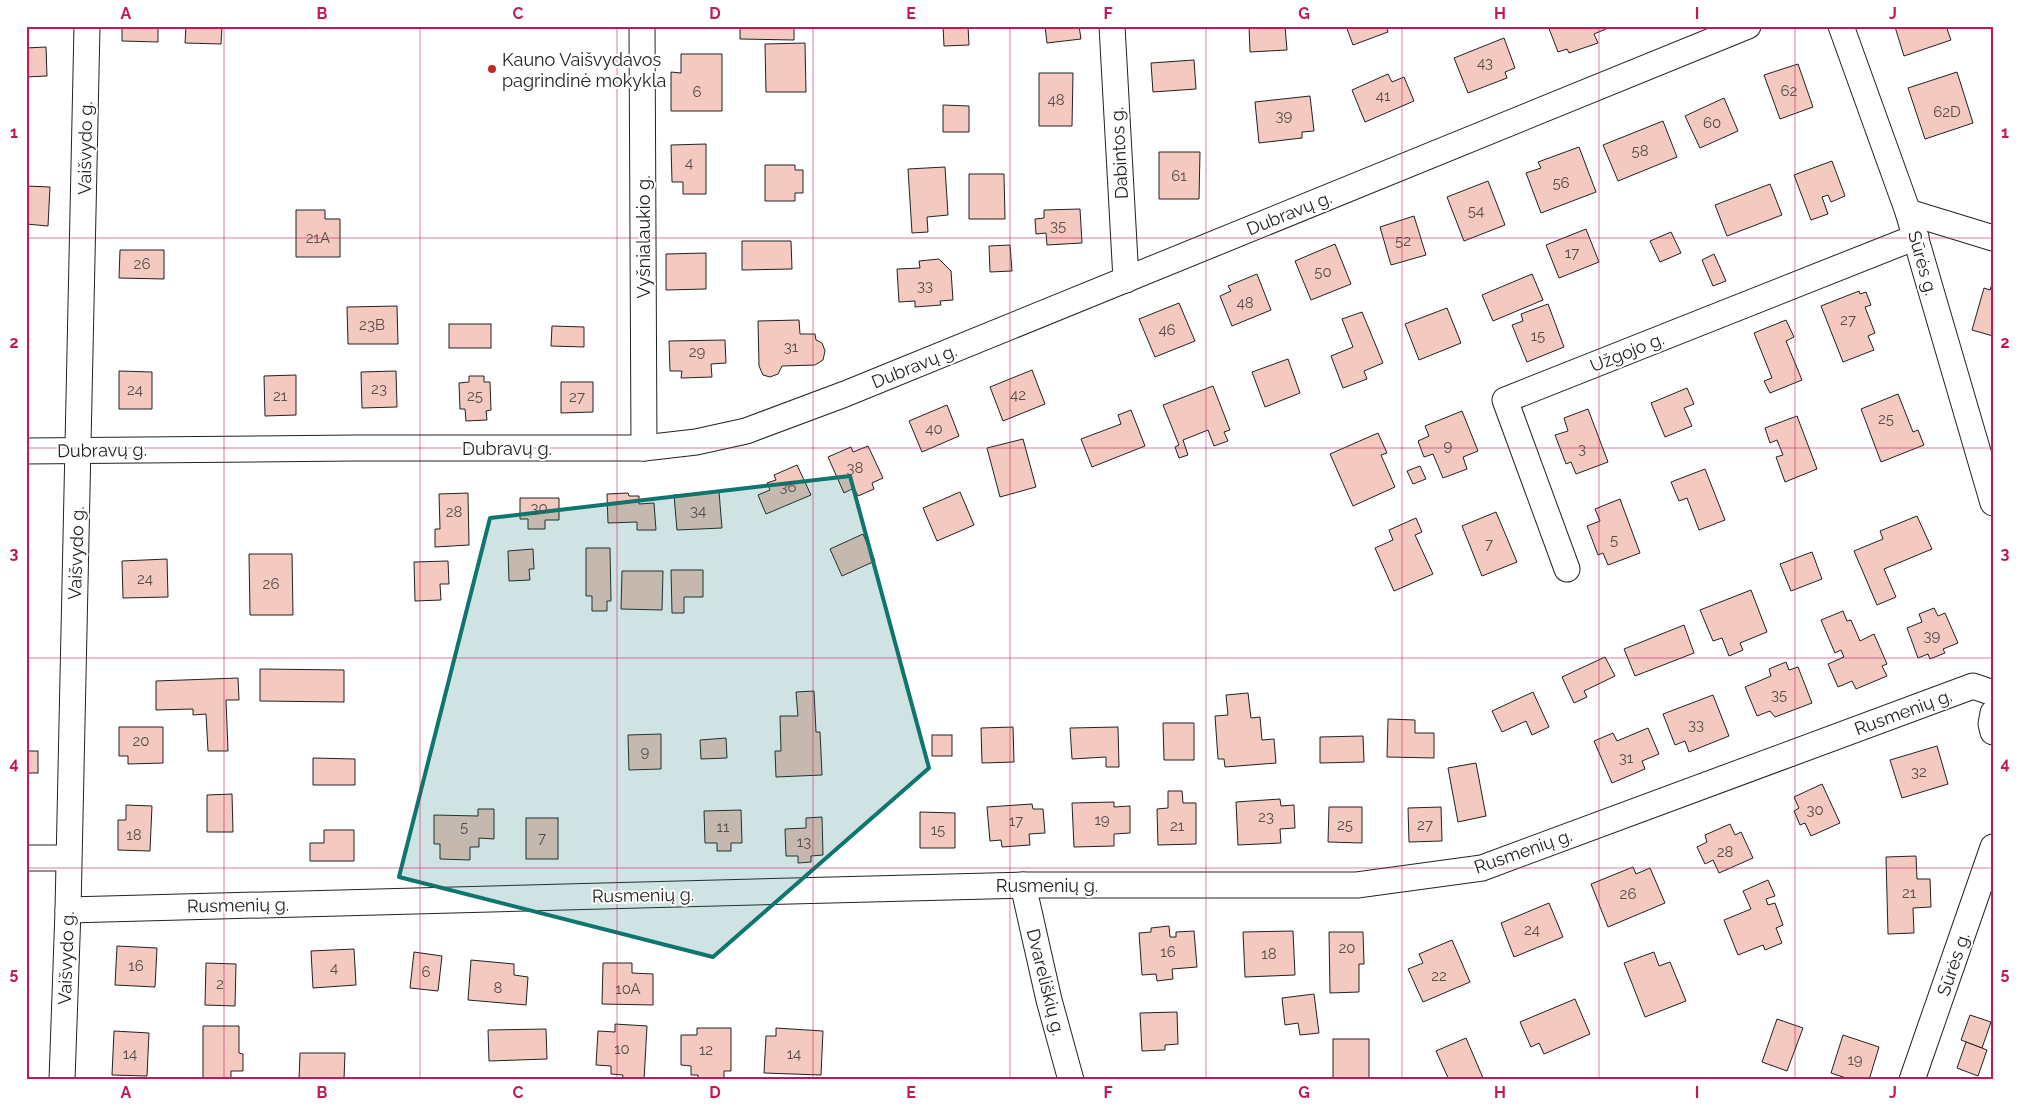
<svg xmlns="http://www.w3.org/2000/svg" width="2019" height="1106" font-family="Raleway,sans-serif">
<rect width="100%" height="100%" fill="#fff"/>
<!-- building -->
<g fill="#f3c9c0" stroke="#222">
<polygon points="122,26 158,26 158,42 122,41"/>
<polygon points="186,26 222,26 221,44 185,43"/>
<polygon points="740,26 794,26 794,40 740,39"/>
<polygon points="943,26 968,26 969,45 944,46"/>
<polygon points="1045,26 1079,26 1081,39 1047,43"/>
<polygon points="1249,26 1285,26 1287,50 1250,52"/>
<polygon points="1346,26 1386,26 1388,32 1353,45"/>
<polygon points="1548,26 1605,26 1606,29 1594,34 1598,43 1569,53 1567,49 1558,52"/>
<polygon points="1897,26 1946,26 1951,40 1904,56 1895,27"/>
<polygon points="1504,38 1515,68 1505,72 1507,78 1468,93 1454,58"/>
<polygon points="805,43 806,92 766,92 765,44"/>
<polygon points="46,47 47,76 26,77 26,48"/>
<polygon points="681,54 722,54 722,111 671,111 671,72 681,73"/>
<polygon points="1194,60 1196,89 1153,92 1151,63"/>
<polygon points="1798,64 1813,107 1780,119 1764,75"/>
<polygon points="1957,72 1973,123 1925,139 1908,88"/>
<polygon points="1039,73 1073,73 1072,126 1039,126"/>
<polygon points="1388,74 1392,82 1404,77 1414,101 1365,122 1352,90"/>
<polygon points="1310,96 1314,131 1302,132 1302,138 1259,143 1255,102"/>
<polygon points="1724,98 1738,131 1700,148 1685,116"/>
<polygon points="943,105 969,106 969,132 943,132"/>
<polygon points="1663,121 1677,157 1618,181 1603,145"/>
<polygon points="706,144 706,194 683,194 683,182 672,182 671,145"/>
<polygon points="1579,147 1596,192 1541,213 1526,173 1541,168 1538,162"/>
<polygon points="1159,152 1200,152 1199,199 1159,199"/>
<polygon points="1832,161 1845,196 1831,202 1828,195 1822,197 1828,214 1811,220 1794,175"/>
<polygon points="765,165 795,165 795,170 803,170 803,193 795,193 795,201 765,201"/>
<polygon points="945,167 948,215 927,217 928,232 912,233 908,169"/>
<polygon points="969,174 1004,174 1005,219 969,219"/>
<polygon points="1488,181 1505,225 1464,241 1447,197"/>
<polygon points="1770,184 1782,215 1727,236 1715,205"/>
<polygon points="26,186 50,187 48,226 26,224"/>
<polygon points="1080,209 1082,243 1047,245 1046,233 1036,234 1035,219 1044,218 1044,210"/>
<polygon points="296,210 325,210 325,219 340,219 340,257 296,257"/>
<polygon points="1414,216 1426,255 1391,265 1380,227"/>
<polygon points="1586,229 1599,262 1559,278 1546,245"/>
<polygon points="1671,232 1681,253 1660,262 1650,241"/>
<polygon points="742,241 791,241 792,269 742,270"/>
<polygon points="1335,244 1351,284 1311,300 1295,261"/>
<polygon points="1010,245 1012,271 990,272 989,246"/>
<polygon points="120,250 164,250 164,279 119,278"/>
<polygon points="706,253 706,289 666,290 666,254"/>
<polygon points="1714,254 1726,281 1713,286 1702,260"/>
<polygon points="939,259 951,271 953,300 940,301 941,305 915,307 915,301 899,302 897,269 920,268 919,261"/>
<polygon points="1257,274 1271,310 1232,326 1220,296 1231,291 1228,286"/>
<polygon points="1532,274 1543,300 1493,321 1482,295"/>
<polygon points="1993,281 1993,336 1972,330 1984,288 1990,290"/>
<polygon points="1859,291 1860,294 1866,292 1871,305 1865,307 1875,333 1868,336 1874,350 1843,362 1821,306"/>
<polygon points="1179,303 1195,341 1155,357 1139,319"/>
<polygon points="1548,304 1564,347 1527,362 1512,325 1523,321 1521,314"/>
<polygon points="397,306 398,344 348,344 347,307"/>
<polygon points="1447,308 1461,343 1419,360 1405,324"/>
<polygon points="1362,312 1383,363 1364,371 1367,379 1343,388 1331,356 1353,347 1342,319"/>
<polygon points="799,320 800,334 815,334 816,340 822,343 825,351 823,360 815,365 782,366 778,374 770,377 763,375 759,366 758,321"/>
<polygon points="1786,320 1794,337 1786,341 1802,380 1770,393 1764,381 1772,378 1754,333"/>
<rect x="449" y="324" width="42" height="24"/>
<polygon points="552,326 584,327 584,347 551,346"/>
<polygon points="725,340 726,363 711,364 712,377 681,378 682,371 670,371 669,341"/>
<polygon points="1288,359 1300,393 1265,407 1252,372"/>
<polygon points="1032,370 1045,404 1003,421 990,387"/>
<polygon points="119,371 152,372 152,409 119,409"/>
<polygon points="396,371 397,407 362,408 361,372"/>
<polygon points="296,375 296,415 265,416 264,376"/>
<polygon points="469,376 484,376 484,382 490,382 491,410 486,411 487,420 466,421 465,409 460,409 459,383 469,382"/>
<polygon points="561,382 593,382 593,412 561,413"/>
<polygon points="1213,386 1230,430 1224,432 1228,441 1214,446 1208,430 1183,440 1188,455 1179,458 1175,447 1179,445 1163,405"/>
<polygon points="1687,388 1694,404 1684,408 1692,426 1665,437 1651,403"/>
<polygon points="1898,394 1913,432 1918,430 1924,445 1881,462 1861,409"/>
<polygon points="947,405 959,436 922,452 909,421"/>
<polygon points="1588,409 1608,462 1576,474 1571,462 1566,464 1555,435 1568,431 1564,418"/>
<polygon points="1131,410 1145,446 1092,467 1081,439 1121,424 1118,415"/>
<polygon points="1462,411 1478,451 1463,457 1467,469 1443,478 1433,454 1424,457 1418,441 1429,436 1425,426"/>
<polygon points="1797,416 1817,469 1785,482 1776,457 1783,455 1777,440 1770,443 1765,428"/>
<polygon points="1378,433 1387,453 1381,455 1395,487 1353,506 1330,454"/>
<polygon points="1023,439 1036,487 1000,497 987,448"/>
<polygon points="868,446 883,478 872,483 874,489 858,496 854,488 844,493 828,457 851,447 853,452"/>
<polygon points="797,465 811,495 766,514 758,495 770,490 767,483 776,480 774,475"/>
<polygon points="1420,466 1426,479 1413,484 1407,471"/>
<polygon points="1705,469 1725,520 1699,530 1687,498 1679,501 1671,482"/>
<polygon points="719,492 722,528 677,530 674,495"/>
<polygon points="960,492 974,525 937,541 923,508"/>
<polygon points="468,493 469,545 435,547 435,529 440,529 439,494"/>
<polygon points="628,493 629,496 639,496 639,504 654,503 656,530 637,530 637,522 608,523 607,494"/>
<polygon points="520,498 559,498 559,520 545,520 545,529 528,529 528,519 520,519"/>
<polygon points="1620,499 1640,553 1608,565 1603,553 1598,555 1587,526 1600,521 1595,509"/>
<polygon points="1496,512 1517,562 1482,576 1462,526"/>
<polygon points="1917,516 1932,549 1884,569 1896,597 1877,605 1854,551 1883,539 1880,531"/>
<polygon points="1416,518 1422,532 1415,535 1433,574 1394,591 1375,548 1393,540 1389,530"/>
<polygon points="863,534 875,561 842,576 830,549"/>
<polygon points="586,548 610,548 611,601 607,601 607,611 592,611 592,596 586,596"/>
<polygon points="533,549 534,569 529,569 530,580 509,581 508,551"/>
<polygon points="1812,552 1822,579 1791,591 1780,564"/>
<polygon points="249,554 292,554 293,615 250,615"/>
<polygon points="167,559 168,597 123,598 122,561"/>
<polygon points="448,561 449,584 440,584 441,600 415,601 414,562"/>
<polygon points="671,570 703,570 703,597 684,597 684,613 672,613"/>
<polygon points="622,571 663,571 662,610 621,609"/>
<polygon points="1751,590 1767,632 1740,643 1743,650 1729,656 1722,638 1713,641 1700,610"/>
<polygon points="1934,608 1938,616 1945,613 1958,643 1943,649 1945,653 1930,659 1928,654 1918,658 1907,628 1922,622 1919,614"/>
<polygon points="1843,611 1847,621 1851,620 1860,641 1874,634 1887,664 1882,666 1887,676 1856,689 1852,681 1838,687 1828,664 1844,657 1841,650 1835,653 1821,620"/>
<polygon points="1684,625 1694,653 1635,676 1624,649"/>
<polygon points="1605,657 1615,676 1584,691 1587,697 1574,703 1562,677"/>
<polygon points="1786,662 1789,670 1798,667 1812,703 1775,717 1770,711 1757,716 1745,687 1771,676 1769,669"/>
<polygon points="260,669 344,670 344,702 260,701"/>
<polygon points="238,678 239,700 226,700 228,751 208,751 206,714 193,715 193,709 156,710 156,681"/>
<polygon points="814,691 816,732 820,732 822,775 776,777 775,751 781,751 780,716 798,716 796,692"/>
<polygon points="1533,692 1549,727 1532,735 1526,721 1502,732 1492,711"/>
<polygon points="1248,693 1251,718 1260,717 1262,740 1274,739 1276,763 1225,767 1224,759 1218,759 1215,716 1228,715 1226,695"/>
<polygon points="1713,695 1729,736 1689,752 1685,741 1675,745 1663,714"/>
<polygon points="1388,719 1415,720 1415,733 1434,733 1434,758 1387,757"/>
<polygon points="1163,723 1194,723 1194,760 1164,760"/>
<polygon points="119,727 163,727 163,763 128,764 128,756 119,756"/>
<polygon points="1013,727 1014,762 982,763 981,728"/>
<polygon points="1118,727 1119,767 1106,767 1106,757 1072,759 1070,728"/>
<polygon points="1648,728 1659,754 1642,761 1645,769 1612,783 1594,741 1613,733 1617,741"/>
<polygon points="661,734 661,769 629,770 628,735"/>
<rect x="932" y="735" width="20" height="21"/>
<polygon points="1363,736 1364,762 1320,763 1320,737"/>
<polygon points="726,738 727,758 701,759 700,740"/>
<polygon points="1937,746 1948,784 1902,798 1890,760"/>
<rect x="26" y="751" width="12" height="22"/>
<polygon points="313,758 355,759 355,785 313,785"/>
<polygon points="1476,763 1486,816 1458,822 1448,768"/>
<polygon points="1822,784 1840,823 1811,836 1805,823 1800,825 1794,811 1799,808 1794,797"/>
<polygon points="1168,791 1182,791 1183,803 1196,803 1196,844 1158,845 1157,809 1168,808"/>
<polygon points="232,794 233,832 207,832 207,795"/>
<polygon points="1280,799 1281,806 1294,805 1295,828 1280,829 1281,843 1238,845 1236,802"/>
<polygon points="1114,802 1114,807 1130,806 1130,833 1114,834 1114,846 1074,847 1072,803"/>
<polygon points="1032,804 1033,809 1043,809 1045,833 1029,834 1030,845 1002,847 1001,840 990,841 987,807"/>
<polygon points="126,805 152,806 150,851 118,850 118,820 126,820"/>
<polygon points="1329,807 1362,807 1362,843 1328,842"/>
<polygon points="1441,807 1442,841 1409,842 1408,808"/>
<polygon points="478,809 494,809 494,839 479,838 479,847 470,847 470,860 440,859 440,844 434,844 434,815 478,816"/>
<polygon points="741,810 742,843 731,843 731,851 717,851 717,843 705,843 704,811"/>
<polygon points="920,812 955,813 955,848 920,848"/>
<polygon points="822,817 823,855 811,856 811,862 798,863 798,856 786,856 785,829 806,828 806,818"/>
<rect x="526" y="818" width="32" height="41"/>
<polygon points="1730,824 1735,835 1741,832 1753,858 1719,873 1713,860 1705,864 1697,847 1707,842 1705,835"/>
<polygon points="324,830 354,830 354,861 310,861 310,843 324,843"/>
<polygon points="1916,856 1917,879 1930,879 1931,907 1913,908 1914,933 1888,934 1886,857"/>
<polygon points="1633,867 1636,874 1650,868 1665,903 1608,927 1591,884"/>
<polygon points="1768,880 1775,896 1766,899 1768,905 1775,903 1783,925 1776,928 1782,943 1765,950 1763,945 1738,955 1724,920 1751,909 1743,891"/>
<polygon points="1549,903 1563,937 1514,957 1501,923"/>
<polygon points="1169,926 1170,937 1176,937 1176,932 1194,931 1197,967 1172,969 1173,979 1157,981 1156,974 1142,975 1139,933 1151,932 1151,928"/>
<polygon points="1293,931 1295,975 1245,977 1243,932"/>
<polygon points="1329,932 1363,932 1364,964 1359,964 1359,992 1330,993"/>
<polygon points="1452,940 1470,982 1423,1002 1408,969 1423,963 1419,954"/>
<polygon points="117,946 157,948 155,987 115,985"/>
<polygon points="354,949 356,985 313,988 311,951"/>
<polygon points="414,952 442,956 438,991 410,988"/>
<polygon points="1654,952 1659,966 1670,962 1686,1001 1645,1017 1624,963"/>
<polygon points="471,960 514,964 514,975 528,977 526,1005 468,1000"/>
<polygon points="206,963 236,964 235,1006 205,1005"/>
<polygon points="603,963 632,963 632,973 653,974 653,1005 602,1004"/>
<polygon points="1314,994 1319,1033 1300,1035 1298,1023 1285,1025 1282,998"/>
<polygon points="1575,999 1590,1034 1544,1054 1539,1043 1531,1047 1520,1022"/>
<polygon points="1177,1012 1178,1044 1165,1045 1165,1050 1142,1051 1140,1013"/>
<polygon points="1970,1015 1991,1022 1982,1048 1961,1040"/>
<polygon points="1777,1019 1803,1028 1787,1071 1762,1062"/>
<polygon points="615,1024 647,1026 644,1080 622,1080 623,1075 611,1074 611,1066 596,1065 598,1031 615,1032"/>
<polygon points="203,1026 239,1026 239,1053 243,1054 243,1071 231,1071 231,1080 203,1080"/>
<polygon points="697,1028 731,1028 731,1071 724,1071 724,1080 698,1080 698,1075 691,1075 691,1066 681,1065 681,1035 697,1035"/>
<polygon points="776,1028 823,1031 821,1075 764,1073 766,1036 776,1036"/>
<polygon points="546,1029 547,1059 489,1061 488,1030"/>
<polygon points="114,1031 149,1033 147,1076 112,1075"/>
<polygon points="1843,1035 1879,1047 1869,1080 1852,1080 1831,1073"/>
<polygon points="1466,1038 1483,1078 1478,1080 1449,1080 1436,1051"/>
<rect x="1333" y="1039" width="36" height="41"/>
<polygon points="1966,1042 1987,1050 1978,1076 1957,1068"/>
<polygon points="300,1053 345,1053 344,1080 299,1080"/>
</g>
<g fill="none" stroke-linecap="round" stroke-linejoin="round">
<!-- minor casing -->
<g stroke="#222" stroke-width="27">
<g id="minor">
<polyline points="642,26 644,448"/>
<polyline points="1112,26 1126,280"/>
<polyline points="1841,26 1908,212 1993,503"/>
<polyline points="1908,212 1993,238"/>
<polyline points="26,451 355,448 644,448 696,442 746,431 845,394 1748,26"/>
<polyline points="1567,569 1505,400 1916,237"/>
<polyline points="1993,713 1991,724 1993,732"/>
<polyline points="26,858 68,858"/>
<polyline points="1023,885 1049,1000 1071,1080"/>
<polyline points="68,910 1023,885 1357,885 1482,868 1973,686 1993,693"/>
<polyline points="62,1080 68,910 87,26"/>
<polyline points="1912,1080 1993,847"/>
</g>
</g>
<!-- minor -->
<use href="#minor" stroke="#fff" stroke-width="25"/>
</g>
<!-- marked area -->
<path fill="#0f766e" fill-opacity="0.2" stroke="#0f766e" stroke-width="4" stroke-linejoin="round" d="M850 476 929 768 713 957 399 877 490 518Z"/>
<!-- grid -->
<path fill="none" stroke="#c2185b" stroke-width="1" stroke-opacity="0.55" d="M224 26V1080M420 26V1080M617 26V1080M813 26V1080M1010 26V1080M1206 26V1080M1402 26V1080M1599 26V1080M1795 26V1080M26 238H1993M26 448H1993M26 658H1993M26 868H1993"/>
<!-- markers -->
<circle fill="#c62828" stroke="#fff" stroke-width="2" cx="492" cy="69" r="5"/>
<g text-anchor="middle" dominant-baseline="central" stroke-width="4" stroke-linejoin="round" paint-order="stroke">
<!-- number labels -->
<g font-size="15" fill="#564c4a">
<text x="1485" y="63">43</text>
<text x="1789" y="91">62</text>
<text x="697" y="92">6</text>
<text x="1383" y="96">41</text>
<text x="1056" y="100">48</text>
<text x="1947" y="112">62D</text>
<text x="1284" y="116">39</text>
<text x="1712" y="123">60</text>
<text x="1640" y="151">58</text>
<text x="689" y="163">4</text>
<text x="1179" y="176">61</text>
<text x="1561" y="183">56</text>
<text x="1476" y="211">54</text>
<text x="1058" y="226">35</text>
<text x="318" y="238">21A</text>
<text x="1403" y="241">52</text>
<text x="1572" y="253">17</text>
<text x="142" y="264">26</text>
<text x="1323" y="272">50</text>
<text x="925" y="286">33</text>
<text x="1245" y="303">48</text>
<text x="1848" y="320">27</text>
<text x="372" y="325">23B</text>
<text x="1167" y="330">46</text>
<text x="1538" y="336">15</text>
<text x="791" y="347">31</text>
<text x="697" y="352">29</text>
<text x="379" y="389">23</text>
<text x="135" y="390">24</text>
<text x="1018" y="395">42</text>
<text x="280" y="396">21</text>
<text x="475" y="396">25</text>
<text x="577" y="397">27</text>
<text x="1886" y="419">25</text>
<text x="934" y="429">40</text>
<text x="1448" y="446">9</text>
<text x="1582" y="449">3</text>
<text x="855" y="468">38</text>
<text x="788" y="487">36</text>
<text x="539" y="508">30</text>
<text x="698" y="511">34</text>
<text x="454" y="512">28</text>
<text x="1614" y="540">5</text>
<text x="1489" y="544">7</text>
<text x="145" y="579">24</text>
<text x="271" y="584">26</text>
<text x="1932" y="636">39</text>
<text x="1779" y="695">35</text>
<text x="1696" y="725">33</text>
<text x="141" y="741">20</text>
<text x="645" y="752">9</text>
<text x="1626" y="758">31</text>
<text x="1919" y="772">32</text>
<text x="1815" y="810">30</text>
<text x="1266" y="817">23</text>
<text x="1102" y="820">19</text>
<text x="1016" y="821">17</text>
<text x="1345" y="825">25</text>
<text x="1425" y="825">27</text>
<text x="1177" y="826">21</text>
<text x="464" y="827">5</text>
<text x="723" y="827">11</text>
<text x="938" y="830">15</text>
<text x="134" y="835">18</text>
<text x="542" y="838">7</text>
<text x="804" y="842">13</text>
<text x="1725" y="852">28</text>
<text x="1909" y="893">21</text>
<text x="1628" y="894">26</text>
<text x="1532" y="930">24</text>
<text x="1347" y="948">20</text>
<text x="1168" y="952">16</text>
<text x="1269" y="954">18</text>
<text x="136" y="966">16</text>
<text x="334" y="968">4</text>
<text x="426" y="972">6</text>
<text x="1439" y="976">22</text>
<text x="220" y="984">2</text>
<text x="498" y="988">8</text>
<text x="628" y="989">10A</text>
<text x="622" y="1049">10</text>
<text x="706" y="1050">12</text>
<text x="130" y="1054">14</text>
<text x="794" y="1054">14</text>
<text x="1855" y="1060">19</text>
</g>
<!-- poi labels -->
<g font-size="18" fill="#222" stroke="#fff" text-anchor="start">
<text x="502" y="59">Kauno Vaišvydavos<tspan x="502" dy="21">pagrindinė mokykla</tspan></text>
</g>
<!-- street labels -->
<g font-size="18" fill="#222" stroke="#fff">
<text transform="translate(85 148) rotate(-89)">Vaišvydo g.</text>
<text transform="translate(1119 153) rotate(-93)">Dabintos g.</text>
<text transform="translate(1289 213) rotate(-22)">Dubravų g.</text>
<text transform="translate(643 237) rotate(-90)">Vyšnialaukio g.</text>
<text transform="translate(1923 263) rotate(74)">Sūrės g.</text>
<text transform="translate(1627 352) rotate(-22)">Užgojo g.</text>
<text transform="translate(914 366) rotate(-22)">Dubravų g.</text>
<text x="507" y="448">Dubravų g.</text>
<text transform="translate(102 450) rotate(-1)">Dubravų g.</text>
<text transform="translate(76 553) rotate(-88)">Vaišvydo g.</text>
<text transform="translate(1903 712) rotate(-20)">Rusmenių g.</text>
<text transform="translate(1523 851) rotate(-19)">Rusmenių g.</text>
<text x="1047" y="885">Rusmenių g.</text>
<text transform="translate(643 895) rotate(-1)">Rusmenių g.</text>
<text transform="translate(238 905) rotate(-1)">Rusmenių g.</text>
<text transform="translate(66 958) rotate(-88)">Vaišvydo g.</text>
<text transform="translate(1953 964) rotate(-71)">Sūrės g.</text>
<text transform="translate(1046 982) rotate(76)">Dvareliškių g.</text>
</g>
</g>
<!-- border -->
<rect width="2019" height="1106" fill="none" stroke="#ffffff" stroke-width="55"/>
<rect x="28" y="28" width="1964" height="1050" fill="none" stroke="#c2185b" stroke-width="2"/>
<g font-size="16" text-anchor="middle" font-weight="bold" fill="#c2185b">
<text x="126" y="19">A</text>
<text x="322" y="19">B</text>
<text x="518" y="19">C</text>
<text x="715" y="19">D</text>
<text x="911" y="19">E</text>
<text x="1108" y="19">F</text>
<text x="1304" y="19">G</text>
<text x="1500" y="19">H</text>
<text x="1697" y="19">I</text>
<text x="1893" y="19">J</text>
<text x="14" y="138">1</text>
<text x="2005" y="138">1</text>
<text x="14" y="348">2</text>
<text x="2005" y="348">2</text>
<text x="14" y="559">3</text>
<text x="2005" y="559">3</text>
<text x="14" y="769">4</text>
<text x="2005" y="769">4</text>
<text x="14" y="979">5</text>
<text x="2005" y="979">5</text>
<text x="126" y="1098">A</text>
<text x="322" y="1098">B</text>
<text x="518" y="1098">C</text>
<text x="715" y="1098">D</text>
<text x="911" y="1098">E</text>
<text x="1108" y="1098">F</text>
<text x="1304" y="1098">G</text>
<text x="1500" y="1098">H</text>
<text x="1697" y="1098">I</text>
<text x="1893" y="1098">J</text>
</g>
</svg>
